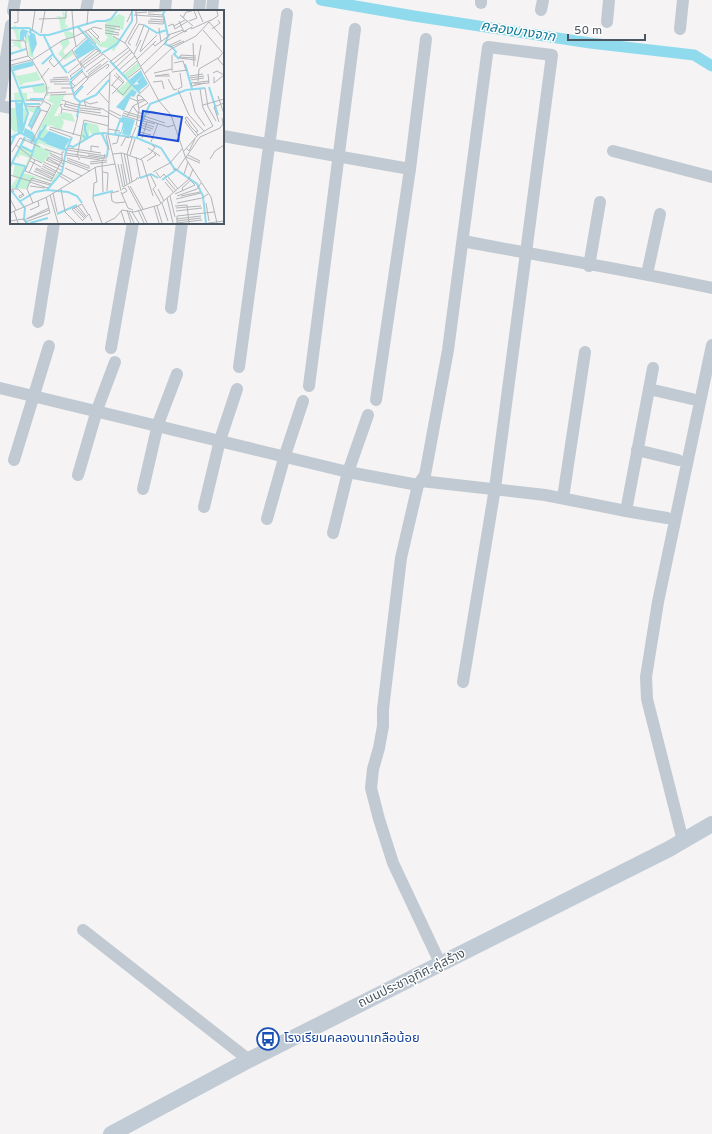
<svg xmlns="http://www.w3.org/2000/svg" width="712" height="1134" font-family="Overpass,'Noto Sans Thai',sans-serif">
<rect width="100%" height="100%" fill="#f5f3f3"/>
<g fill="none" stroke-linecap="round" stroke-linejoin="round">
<!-- canal -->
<polyline stroke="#90daee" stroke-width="11" points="321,0 414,16 590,43 694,55 712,66"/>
<!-- street -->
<g stroke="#c1cad2" stroke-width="12">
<polyline points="481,3 481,0"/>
<polyline points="541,10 543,0"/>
<polyline points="13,11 15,0"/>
<polyline points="86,11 88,0"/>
<polyline points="165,11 166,0"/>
<polyline points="199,11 200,0"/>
<polyline points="212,11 213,0"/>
<polyline points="607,22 609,0"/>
<polyline points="680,29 683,0"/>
<polyline points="0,97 11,25"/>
<polyline points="0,106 11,108"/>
<polyline points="223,136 410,169"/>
<polyline points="613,151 712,177"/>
<path d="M463 241C546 257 629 270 712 288"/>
<polyline points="589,266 600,202"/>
<polyline points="647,274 660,214"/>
<polyline points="171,308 182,223"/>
<polyline points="38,322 54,223"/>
<polyline points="111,348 133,223"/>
<polyline points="239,367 287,14"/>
<polyline points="309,386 355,29"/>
<polyline points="0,388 348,472 418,485"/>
<polyline points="649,389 692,399"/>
<polyline points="376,400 410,169 426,39"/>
<polyline points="637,450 678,460"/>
<polyline points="14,460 49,346"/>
<polyline points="78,475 97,410 115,362"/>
<polyline points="421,481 545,495 626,511 653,368"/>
<polyline points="143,489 158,424 177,374"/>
<polyline points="563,498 585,352"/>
<polyline points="204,507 220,440 237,389"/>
<polyline points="626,511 667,518"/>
<polyline points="267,519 285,455 303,401"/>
<polyline points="333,533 348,472 368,415"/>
<polyline points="683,841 647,699 646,677 658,602 712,345"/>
<polyline points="83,930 249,1060"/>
<polyline points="441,965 393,863 379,819 371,788 373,769 379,748 383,726 383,709 401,558 418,485 425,475 448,350 488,47 552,55 495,488 463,682"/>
</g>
<!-- secondary -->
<polyline stroke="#c1cbd6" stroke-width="16" points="111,1134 249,1060 669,849 712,824"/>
</g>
<!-- icons -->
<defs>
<g id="bus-ring" transform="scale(1.15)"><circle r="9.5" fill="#fff" stroke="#1a4fb4" stroke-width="1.5"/><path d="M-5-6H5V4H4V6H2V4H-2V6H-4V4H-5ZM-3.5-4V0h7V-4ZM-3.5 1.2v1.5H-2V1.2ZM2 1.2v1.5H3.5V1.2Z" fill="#1a4fb4"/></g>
</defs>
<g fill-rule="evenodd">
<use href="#bus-ring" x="268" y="1039"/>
</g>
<g text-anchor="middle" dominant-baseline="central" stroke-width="3" stroke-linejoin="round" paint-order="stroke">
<!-- street labels -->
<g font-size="13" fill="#4a5661" stroke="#fff">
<text transform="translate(412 979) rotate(-26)">ถนนประชาอุทิศ-คู่สร้าง</text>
</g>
<!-- transit labels -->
<g font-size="13" fill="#164399" stroke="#fff" text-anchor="start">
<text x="284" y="1039">โรงเรียนคลองนาเกลือน้อย</text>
</g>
<!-- water labels -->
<g font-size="14" font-style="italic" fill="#0c7c9b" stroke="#fff">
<text transform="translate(518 32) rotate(9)">คลองบางจาก</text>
</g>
</g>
<!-- overview -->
<g transform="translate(10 10)">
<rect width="214" height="214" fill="#f5f3f3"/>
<path d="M128 52 130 57 116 69 113 65Z" fill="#c3f1d5"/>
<path d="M109 4 115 7 113 20 106 17 102 26 110 30 104 41 106 43 101 39 93 43 100 38 90 37 75 21 90 33 95 31 98 27 95 24V14L97 12H95ZM4 15 9 18 17 19 24 48 19 46 18 30 17 34 14 30 17 26 16 19 9 20 12 41 0 44 11 40 6 36 0 37 5 35 2 32 7 31 4 19 3 24V18H0H4ZM34 76 40 77 37 82 39 86 48 85 44 94 34 89 39 90 40 86H35L37 80 34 83H17V89H31L12 92V98H18L19 99H16L15 112 13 111 15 118 14 121 10 123 11 93H5L4 83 10 82V77L13 83 33 82ZM0 98H7L9 123 5 122 0 128 4 122 2 119H0L2 118 0 115ZM36 111H41L44 115 37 116 36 119 39 121 32 129 56 138 55 141 28 131 53 142 29 133 28 135 41 142 38 147 33 153 22 147 13 163 42 171 47 163H50L45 168V170L40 175 37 179 42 172 25 167 16 179 0 178 7 168 3 166 5 153 0 156 10 136 15 128 22 129 25 127 23 125V122L27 130ZM17 128 26 132 22 142 12 135ZM8 144 19 148 15 156 2 153 7 145V149L10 145Z" fill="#c3f1d5" fill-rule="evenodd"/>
<path d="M52 1 56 4 55 18 56 14 59 18 56 17V19L51 21 49 9 46 6 53 7ZM58 21 63 23 64 27 58 29 60 33 53 41 55 45 61 41 64 44 55 50 48 44 53 38 49 31 47 26 49 31 56 29 54 22ZM0 52 1 55H6L3 56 4 60 23 54 4 61 7 66 26 62V60L31 70 14 73 10 76 35 74 34 82H24L22 77 11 78 0 54ZM118 71 125 79 124 83 121 85 124 81 122 79 114 87 107 82 104 83ZM48 85H55L44 106H49L48 103 51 105 53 102 62 104 65 112 52 109 54 112 51 120 43 117 42 112 36 111 34 118H31L32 122 29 120 25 126ZM18 97 31 98 21 117 19 110 24 103 17 100 16 112 12 111V99H19ZM75 112 88 115 90 123 82 125 79 119V128L72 131 70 130Z" fill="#c3f1d5"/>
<path d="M13 19 25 24 27 34 22 45 18 25 21 26 20 23 17 22 16 29 14 26V30L10 31V21ZM77 29 80 30 75 34 79 32 86 38 68 49 66 46 72 42 66 45 64 41ZM22 51 24 55 4 60 2 56ZM131 60 133 65 123 75 129 74 127 72 133 65 138 74 129 81 119 70 121 72 119 70ZM122 79 127 82 124 87 121 86 114 101 106 97ZM6 93H11V112L16 113 10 122ZM112 106 125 110 120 126 112 124 114 117 111 124 105 123 111 122 113 113 110 112ZM15 118 23 122 26 128 30 120 32 122 24 130 26 134 15 129 23 130 13 125ZM39 121 60 129 54 139 46 136 54 141 32 132 41 134 32 129Z" fill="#90daee"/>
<path fill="none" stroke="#90daee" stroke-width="2" d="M155 1 153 4 158 26 155 34 162 37 166 42 164 44 169 49M134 15 147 23 157 20M68 17 91 42M0 18H19L30 25H39L87 11H95L101 9 107 1M20 19 22 33M34 26 44 46 57 63M65 43 80 30M92 43 107 34 122 11V1M0 44 16 39M67 46 82 32M100 51 130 83M32 54 43 44M175 54 182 79M0 55 18 103 12 122 0 128M53 57 66 49M3 60 23 55M60 70 73 59M60 71 65 88 70 92 67 107M199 77 208 105M10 78 34 74M64 86 73 76M20 89H33M0 91H14M6 92 9 123M12 92V121M70 92 86 85 99 70M15 94H30M28 97 30 99 21 117 19 115ZM132 112 140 94 176 80 195 78M11 123 26 131 36 115M92 124 98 137 97 147M105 124 111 108M73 125 76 129 78 128 75 120V114H77L75 115M29 128 56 140M127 128 130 116M58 135 63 137 85 124 94 123 127 128 151 138 164 158 187 174 193 186 196 213M0 136 6 124M11 136 23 142M21 147 26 131M2 153 15 156M0 157 15 127M130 168 141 164 148 168M152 170 166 160M6 178 16 156M0 179 15 198 14 209 18 213M37 180 58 182 67 186 72 193M83 186 103 181M9 192 25 182 37 180 52 162 56 141 62 127M47 204 67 195M20 213 38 208"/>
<path fill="none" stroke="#b1b4b9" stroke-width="1" d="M126 1 127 12 115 33 125 46 149 91 161 105 176 149 201 187 207 213M188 1 193 12M138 2 153 1M125 3 137 2M138 4 153 5M124 5 154 7V10M170 5 183 16M173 8 176 2 182 1M29 9 56 8V1M140 9 155 10M138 11 155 12M169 11 174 22 177 21M179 11 187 8 184 1M200 11 208 6 207 1M117 12 122 1M4 13 8 12V1M138 13 153 14 154 12M77 14 78 1M95 15 110 17M158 16 163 14 165 19 178 11M164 16 175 10M95 17 110 20M149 18 151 32M81 19 89 27 87 29M181 19 201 10M202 19 210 13 208 10M78 20 90 32M95 20 109 23M193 20 212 42M22 21 25 1M75 21 86 34M31 23 35 1M95 23 109 25M158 25 173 20M103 26 115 33M64 27 84 17 92 19M0 30 15 31 18 46 22 50 53 30 64 27 62 1M183 33 184 56M143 34 145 36 160 25M121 35 118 33 129 14 134 15 126 36M158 36 171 30M66 37 77 27M160 37 174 31M130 41 139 19M214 41 208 49 214 56M130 42 147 25M124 44 131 30M169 47 186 48M42 48 39 51 44 57 66 36 64 27M127 49 146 31M186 50 169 48 171 45 186 46M0 51 18 46M164 53 173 51 176 60M71 54 88 41M103 54 120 40M1 55 21 50M72 56 90 43M131 56 158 30 182 17M187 57 191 35M74 58 93 44 101 51 118 38M75 59 70 52 86 39 92 44M109 60 125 46M162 61V45M76 62 95 48M100 62 98 125 105 154M162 62 178 60M58 63 69 54M113 63 127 51M144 63 162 59M203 63 207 61 214 65 204 73V67M78 64 91 54M134 64 161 39 186 26 199 12 214 29M159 64 145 66H160M104 65 113 73M180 66 193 64M77 67 98 51M31 68 39 58M43 68 58 67M62 68 60 66 72 57 62 40M78 68 98 54 99 56 96 59M118 68 131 58M180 68 194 66M158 69 164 80 167 79M40 70 59 69M181 70 194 68M188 71 189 59 208 48M40 72 59 71M143 72 152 71 154 79M195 73 182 76 181 73 199 71M44 74H60M184 74 199 73 198 64M102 75 113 85 121 75M65 76 61 72 73 61M101 76 110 66M51 78H63L77 66M195 78 198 97 206 111M168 79 172 77 170 63M168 80 179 105 194 121M89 82 99 93M180 82 185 102 195 116M37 83 56 82M64 83 78 69 72 61M102 84 114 72 106 63M40 85 63 84M77 85 122 42M127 85 131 86 138 93 129 98M208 86 214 104M120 88 127 91 134 89M16 90 33 91M52 90 64 94M56 92 54 96 68 100M55 94 68 97M64 94 93 99 99 103M193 95 214 89M16 96 29 97 33 92M76 96 74 91 80 94 88 92M123 96 127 102 133 104M70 98 91 100M52 99 99 107M70 100 91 103M99 100 111 106M114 101 133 107M99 103 110 109M113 103 130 108M51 104 52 98 50 95 53 94M112 105 131 111M138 105 140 101 161 106M117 107 123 96 135 90M177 110 175 112 186 126M133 111 145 114M209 112 204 97 214 93M132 113 144 117M155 113 134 106V109L158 117 164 115M131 115 143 119M126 116 129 100 127 86 139 75M127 116 141 121M40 117 71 126M39 119 61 127M98 119 110 121M21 120 31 100 38 102M129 122 141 125M186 122 188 121 177 107 175 108 181 117 186 122 188 125M63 125 68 106M96 125 99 140M120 126 122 127 126 117M132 128 137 112M141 132 148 113M21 133 41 95 33 91 37 82 36 74 22 50M102 134 107 133 109 125M6 135 21 147 15 161 41 171 52 150V142H54M111 136 116 127 119 128M58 138 91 143M138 138 150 146M176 138 179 141 185 129M35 139 52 145M57 140 96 146M174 141 188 125 203 116 193 98 190 79M2 142 10 128 30 137M81 142V136L89 137M40 143 52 149M56 143 94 149 95 144M111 143 117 174M114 143 120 173M103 144 112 143 132 150 143 186M117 144 122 172M117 144 122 128M40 145 52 151M56 145 69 147V150M78 145 97 148M120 145 125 129M178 145 190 151M67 147 74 110 99 116M70 147 90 150M126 147 130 167 128 169M176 147 190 127 210 118 213 114 212 108M176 147 190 153M21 148 32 153M37 148 50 155M57 148 79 156V159M131 149 141 143 145 137 142 135M200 149 205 141 214 135M36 150 53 157M37 150 39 147 54 154M52 150 80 161M57 150 78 158M20 151 31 157M92 151 93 182M137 151 146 145 144 143M34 152 51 160M80 152 97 150M33 154 64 171M80 154 97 152M105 154 111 181M108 154 113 177 127 169V167M111 154 115 176M32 156 46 163M85 157 87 172 84 173 83 189 92 213M26 158 44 166M31 158 45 165M55 158 72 166M25 159 43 168M163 159 167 160 175 148M24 161 42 169M93 162 98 163 97 181M143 162 160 153 172 139M146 162 150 168 154 164 156 167M19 163 25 150M140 164 146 176 143 179 151 193M174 164 178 152M0 165 20 171 17 179 23 193M50 166 61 173M158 167 168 179M156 169 166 181M21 170 40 175M20 171 22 168 41 174M20 172 38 178M155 172 164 183M20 176 35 178M118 176 131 200M120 176 133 199M51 179 55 202 66 213M148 179 154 191M109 181 101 183 102 191 106 193 115 192M173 181 172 178 181 170M4 182 2 179H8L14 185M111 182 118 198 123 200M43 183 47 202M14 184 9 186 10 188 14 185M112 184 117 181 115 178 112 179M165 184 185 175 181 171M40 185 48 213M160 186 165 207M167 186 187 179 191 173M171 186 190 182M157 188 163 213M0 189 6 200M166 189 191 183M152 193 158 211M167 193 192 188 198 184M196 193 199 211M68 196 76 206M144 196 149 213M147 196 152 213M165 196 177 195 179 213M66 197 75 207M64 198 74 208M166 198 191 196M20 200 29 196 28 191M117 200 121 213M128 200 134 213M131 200 137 213M4 201 8 213M111 201 115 213M166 201 192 198M119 202 124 213M122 202 129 213M0 203 37 187 86 157 105 154M16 209 39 198M17 209 39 200M166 209 191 206M72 210 62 199 72 194 78 204M0 211 13 209 16 213M18 211 40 203 36 187M72 211 79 204 82 211M167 211 191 208M95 213 105 208 112 200 124 202 149 195 179 169 183 159M167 213V206L204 202M167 213 192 210M198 213 214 211"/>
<path fill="#1d4ed8" fill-opacity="0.15" stroke="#1d4ed8" stroke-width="2" d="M133 101 172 107 168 131 129 125Z"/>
<rect width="214" height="214" fill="none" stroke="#4a5661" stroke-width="2"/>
</g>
<!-- scale -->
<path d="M568 34v6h77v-6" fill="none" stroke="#4a5661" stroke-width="2"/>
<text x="574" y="34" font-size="12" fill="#4a5661" stroke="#ffffff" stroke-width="3" paint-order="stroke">50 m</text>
</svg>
